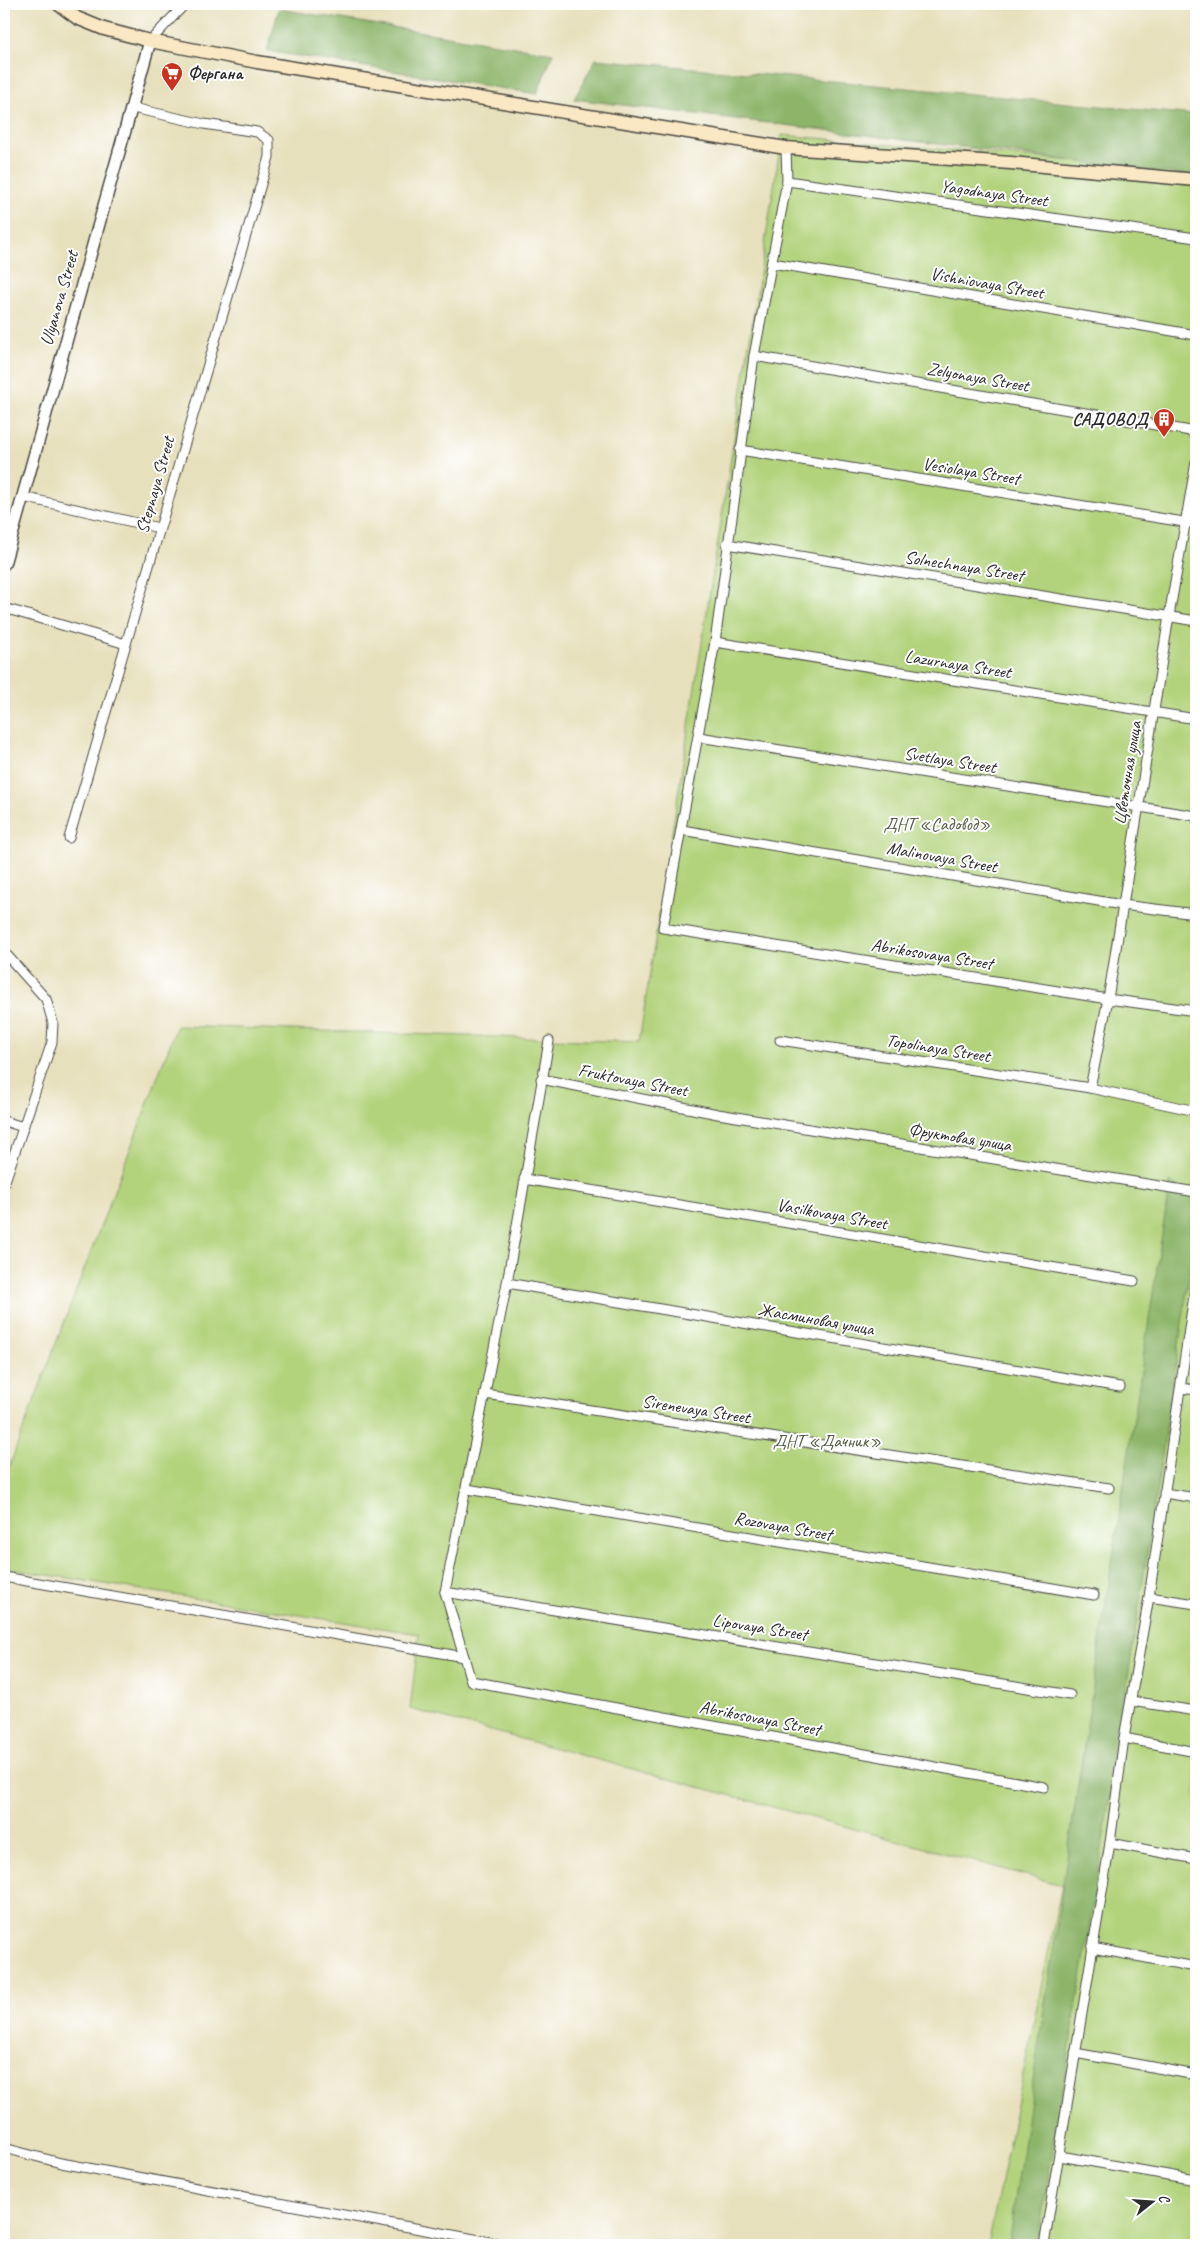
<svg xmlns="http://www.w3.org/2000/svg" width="1200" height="2249" font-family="Caveat,sans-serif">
<rect width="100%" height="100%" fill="#fff"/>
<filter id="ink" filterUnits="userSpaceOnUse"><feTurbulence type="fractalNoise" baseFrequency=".02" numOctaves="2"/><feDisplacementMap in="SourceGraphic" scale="10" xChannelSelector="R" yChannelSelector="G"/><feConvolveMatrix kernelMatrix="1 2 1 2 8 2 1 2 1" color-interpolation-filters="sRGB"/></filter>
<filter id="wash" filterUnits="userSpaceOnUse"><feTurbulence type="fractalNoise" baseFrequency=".0096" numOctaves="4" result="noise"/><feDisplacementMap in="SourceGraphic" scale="20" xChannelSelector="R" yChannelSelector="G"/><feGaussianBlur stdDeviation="1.12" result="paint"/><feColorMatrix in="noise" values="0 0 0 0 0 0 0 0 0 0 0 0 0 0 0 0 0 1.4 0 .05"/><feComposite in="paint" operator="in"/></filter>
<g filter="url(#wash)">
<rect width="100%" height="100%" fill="#e7e0bc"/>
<!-- green -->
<polygon fill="#b2d37b" stroke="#6e7f53" points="782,135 1196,172 1196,2245 988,2245 1062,1885 410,1709 419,1634 4,1568 4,1480 177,1026 639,1042"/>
<!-- forest -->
<g fill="#8db56b" stroke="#5c704b">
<polygon points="279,9 553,53 537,94 267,51"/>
<polygon points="596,59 1196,115 1196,176 574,99"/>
<polygon points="1170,1182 1196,1198 1196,1232 1096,1887 1037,2245 1008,2245"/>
</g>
</g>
<g filter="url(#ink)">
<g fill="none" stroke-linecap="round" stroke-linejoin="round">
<!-- minor casing -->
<g stroke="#474641" stroke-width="11">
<g id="minor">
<polyline points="150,41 185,4"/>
<polyline points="786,148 787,181 754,356 715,642 663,928 1108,999 1196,1011"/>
<polyline points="787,181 1196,238"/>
<polyline points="772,263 1196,335"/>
<polyline points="754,356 1196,432"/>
<polyline points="740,450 1196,524"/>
<polyline points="23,497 159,528"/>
<polyline points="727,544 1196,621"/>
<polyline points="4,608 126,644"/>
<polyline points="715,642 1196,719"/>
<polyline points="699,737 1196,816"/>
<polyline points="682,830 1122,905 1196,914"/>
<polyline points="69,838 269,157 269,140 257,132 204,124 133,108"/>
<polyline points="4,952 46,999 53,1023 52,1042 4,1184"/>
<polyline points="780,1040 1090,1088 1196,1111"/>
<polyline points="549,1041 507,1283 445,1592 471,1681 1044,1787"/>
<polyline points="541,1079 718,1114 1196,1192"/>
<polyline points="1090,1088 1108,999 1169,616 1196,462"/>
<polyline points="4,1121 23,1127"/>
<polyline points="524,1179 1134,1281"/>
<polyline points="507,1283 1120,1387"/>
<polyline points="1181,1388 1196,1390"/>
<polyline points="485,1394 1109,1488"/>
<polyline points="467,1489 1094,1595"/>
<polyline points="1164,1493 1196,1498"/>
<polyline points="4,1577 464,1657"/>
<polyline points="445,1592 1070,1695"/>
<polyline points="1149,1597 1196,1604"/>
<polyline points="1131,1701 1196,1711"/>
<polyline points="1124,1738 1196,1752"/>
<polyline points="1110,1843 1196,1859"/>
<polyline points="1092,1948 1196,1967"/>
<polyline points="1075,2053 1196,2075"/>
<polyline points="4,2148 61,2163 507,2245"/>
<polyline points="1060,2156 1196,2180"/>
<polyline points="1044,2245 1110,1843 1124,1738 1149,1597 1196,1282"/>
</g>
</g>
<!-- tertiary casing -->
<g stroke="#474641" stroke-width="14">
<polyline id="tertiary" points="4,564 150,41"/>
</g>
<!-- secondary casing -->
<g stroke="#474641" stroke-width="15">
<polyline id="secondary" points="58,4 77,18 104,29 150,41 257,62 786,148 1011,163 1196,180"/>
</g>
<!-- minor -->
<use href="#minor" stroke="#fff" stroke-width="9"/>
<!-- tertiary -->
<use href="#tertiary" stroke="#fff" stroke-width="11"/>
<!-- secondary -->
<use href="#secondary" stroke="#fae7c3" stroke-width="12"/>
</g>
</g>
<!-- icons -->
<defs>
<g id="supermarket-pin" transform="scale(1.125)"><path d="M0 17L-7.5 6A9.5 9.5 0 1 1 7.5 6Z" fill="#c8321e" stroke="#fff"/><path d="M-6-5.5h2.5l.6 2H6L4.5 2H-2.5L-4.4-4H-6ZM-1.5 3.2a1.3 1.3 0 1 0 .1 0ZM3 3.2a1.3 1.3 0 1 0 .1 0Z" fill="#fff"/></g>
<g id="building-pin" transform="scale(1.125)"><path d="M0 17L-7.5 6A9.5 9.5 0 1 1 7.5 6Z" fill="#c8321e" stroke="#fff"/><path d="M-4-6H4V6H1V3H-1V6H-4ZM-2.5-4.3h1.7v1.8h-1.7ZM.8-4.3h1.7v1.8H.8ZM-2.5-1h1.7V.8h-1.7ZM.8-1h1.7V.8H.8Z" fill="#fff"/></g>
</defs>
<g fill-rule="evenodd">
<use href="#supermarket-pin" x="172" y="73"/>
<use href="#building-pin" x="1164" y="419"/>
</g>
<g text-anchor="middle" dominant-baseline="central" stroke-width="4" stroke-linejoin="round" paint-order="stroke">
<!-- poi labels -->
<g font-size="18" font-weight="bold" fill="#2b2b2b" stroke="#fff" text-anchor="start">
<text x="188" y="73">Фергана</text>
<text x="1148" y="419" text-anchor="end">САДОВОД</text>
</g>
<!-- street labels -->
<g font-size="18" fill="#2b2b2b" stroke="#fff">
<text transform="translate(994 193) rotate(8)">Yagodnaya Street</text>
<text transform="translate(987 283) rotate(10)">Vishniovaya Street</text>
<text transform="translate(59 298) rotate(-74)">Ulyanova Street</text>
<text transform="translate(978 377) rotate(10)">Zelyonaya Street</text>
<text transform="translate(971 471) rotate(9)">Vesiolaya Street</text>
<text transform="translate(155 485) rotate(-74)">Stepnaya Street</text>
<text transform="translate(964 566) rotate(9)">Solnechnaya Street</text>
<text transform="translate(958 664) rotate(9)">Lazurnaya Street</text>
<text transform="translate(950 760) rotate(9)">Svetlaya Street</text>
<text transform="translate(1127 773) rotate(-81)">Цветочная улица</text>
<text transform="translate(942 857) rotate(10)">Malinovaya Street</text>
<text transform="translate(932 954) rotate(9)">Abrikosovaya Street</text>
<text transform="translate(938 1048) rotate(9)">Topolinaya Street</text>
<text transform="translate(633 1080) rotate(11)">Fruktovaya Street</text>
<text transform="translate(960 1137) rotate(9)">Фруктовая улица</text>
<text transform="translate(832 1214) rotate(10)">Vasilkovaya Street</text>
<text transform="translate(816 1319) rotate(10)">Жасминовая улица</text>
<text transform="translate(696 1409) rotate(9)">Sirenevaya Street</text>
<text transform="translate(783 1526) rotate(10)">Rozovaya Street</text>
<text transform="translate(760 1627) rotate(9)">Lipovaya Street</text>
<text transform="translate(760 1718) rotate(11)">Abrikosovaya Street</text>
</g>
<!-- park labels -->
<g font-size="18" fill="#545d43" stroke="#fff">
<text x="937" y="824">ДНТ «Садовод»</text>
<text x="827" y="1441">ДНТ «Дачник»</text>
</g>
</g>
<!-- margin -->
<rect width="1200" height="2249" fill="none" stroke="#fff" stroke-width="20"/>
<!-- north arrow -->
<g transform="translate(1152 2202) rotate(73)" stroke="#ffffff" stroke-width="4" paint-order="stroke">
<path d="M0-4L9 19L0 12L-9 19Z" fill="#2b2b2b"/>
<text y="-8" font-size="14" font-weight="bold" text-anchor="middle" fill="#2b2b2b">С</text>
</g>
</svg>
